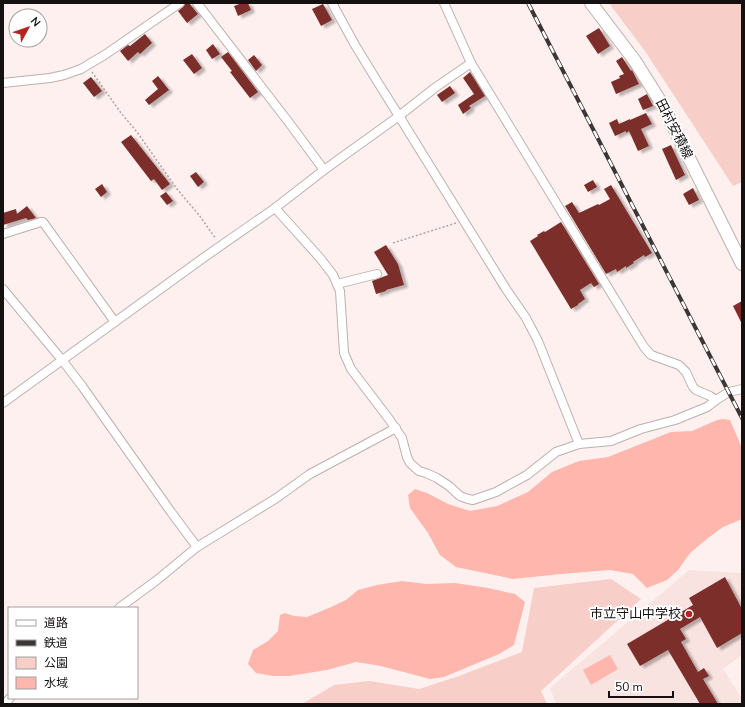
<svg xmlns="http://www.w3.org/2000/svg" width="745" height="707" font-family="'Nunito Sans','Noto Sans JP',sans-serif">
<defs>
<filter id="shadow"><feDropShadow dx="4" dy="2.5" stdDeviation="1" flood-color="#0004"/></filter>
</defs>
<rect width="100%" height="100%" fill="#fdf0ef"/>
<!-- built -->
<polygon fill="#f8e3e0" points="689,570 742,573 742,655 723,669 742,699 742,704 556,704 550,688"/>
<!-- green -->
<g fill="#f7cec8">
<polygon points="609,3 742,3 742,182 733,186 645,51"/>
<polygon points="611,579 641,599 541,691 547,704 302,704 334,685 370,681 419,689 459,676 522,652 534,588"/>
</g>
<!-- water -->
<g fill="#feb6ad">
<polygon points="723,419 730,420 742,448 742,519 723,527 708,538 690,553 678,570 667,580 647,588 633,574 610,570 561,574 513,579 456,567 440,555 428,533 410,508 408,495 415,489 427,493 448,504 470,511 497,506 528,492 552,472 579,461 608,457 671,432 692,431 717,420"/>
<polygon points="402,581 426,584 455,583 488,588 515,594 525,602 514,645 499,654 444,677 430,679 381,666 356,662 327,670 289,676 273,676 256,673 248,664 253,650 268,641 278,631 280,615 285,613 294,616 307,617 329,608 346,600 358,590 377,585"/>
<polygon points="610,655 618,669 591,685 583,670"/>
</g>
<!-- building -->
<g fill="#7b2f29" filter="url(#shadow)">
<polygon points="185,3 189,3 198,14 187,23 178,11 183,7"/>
<polygon points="242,3 248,3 251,10 238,16 234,6"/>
<polygon points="323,4 332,20 321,26 312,9"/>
<polygon points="599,28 610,46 598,54 586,36"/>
<polygon points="145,34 152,43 140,54 138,52 128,61 120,51 128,45 130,46"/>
<polygon points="213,44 220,54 212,59 206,50"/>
<polygon points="228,52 258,92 250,98 230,72 232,71 221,57"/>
<polygon points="192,54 202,68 194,74 183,60"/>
<polygon points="254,55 262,65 256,71 248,60"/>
<polygon points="622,57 631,71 632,70 639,84 616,94 611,82 620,78 619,76 624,74 616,61"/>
<polygon points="470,72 485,96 469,106 471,108 463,114 458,105 474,94 463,78"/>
<polygon points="158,76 169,90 149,105 145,100 158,89 152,81"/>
<polygon points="91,77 102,91 94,97 83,83"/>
<polygon points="450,86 455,93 442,102 437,95"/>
<polygon points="647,94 653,106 643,110 638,99"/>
<polygon points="646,113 652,124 641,129 649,146 638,151 629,131 626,133 626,131 615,136 609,123 617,119 619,124 630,119 630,120"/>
<polygon points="131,135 170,184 162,190 154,179 151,181 121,142"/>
<polygon points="671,145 685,175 676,180 662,149"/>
<polygon points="196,172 204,182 198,187 190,176"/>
<polygon points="593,180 597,187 588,192 584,185"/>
<polygon points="102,184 107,192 101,197 95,189"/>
<polygon points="611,185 652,253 645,257 644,255 633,262 634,263 626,268 626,266 617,272 616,269 606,274 565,206 572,202 579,213 598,204 599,205 610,199 604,189"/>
<polygon points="693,188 699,200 689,205 683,194"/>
<polygon points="166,192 173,201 167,205 160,196"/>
<polygon points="27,206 36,218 28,220 26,218 3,225 3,213 16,209 17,214"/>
<polygon points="561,222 599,284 594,287 591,283 580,290 585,299 578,304 578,305 571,309 530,241 538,236 537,235 544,231 545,232"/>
<polygon points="386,245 398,264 404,285 386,290 386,291 376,294 372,281 388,275 374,252"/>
<polygon points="742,301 742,324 733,306"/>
<polygon points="725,577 742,609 742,633 717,648 700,617 680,629 686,639 681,642 698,672 704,668 709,676 703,679 718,704 700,704 668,650 640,666 627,644 693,605 689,598"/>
</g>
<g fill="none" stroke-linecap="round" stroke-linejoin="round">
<!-- street casing -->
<g stroke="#bcb0af" stroke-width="10">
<g id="street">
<polyline points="197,3 290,124 324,170"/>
<polyline points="332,3 355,45 377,81 399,116 506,289 526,318 538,341 579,444"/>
<polyline points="471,63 644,347 651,355 679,365 686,372 693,387 696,390 710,396 716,400"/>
<polyline points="3,83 50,78 64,75 81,69 106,54 180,3"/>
<polyline points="275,208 320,258 333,275 340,291 344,353 351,369 389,419 402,438 407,457 410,463 419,471 426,473 437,478 449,486 460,496 468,499 473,500 496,492 527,475 556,452 579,444 611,441 641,429 675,420 707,407 716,400 729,392 742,389"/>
<polyline points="3,234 41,222 43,222 115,322"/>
<polyline points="337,284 377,274"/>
<polyline points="3,289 62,360 82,386 171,512 197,547"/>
<polyline points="3,403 206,256 275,208 324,170 399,116 436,87 471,63 444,3"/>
<polyline points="119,608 157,580 197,547 275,499 310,474 396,428"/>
<polyline points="5,704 10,698"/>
</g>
</g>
<!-- secondary casing -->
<g stroke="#bcb0af" stroke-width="14">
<polyline id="secondary" points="591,3 635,61 662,104 742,264"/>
</g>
<!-- path -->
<g stroke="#aea4a3" stroke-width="1.5" stroke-dasharray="2 2" stroke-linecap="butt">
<polyline points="92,72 121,113 137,132 177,189 199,215 216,239"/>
<polyline points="393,243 456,223"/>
</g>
<!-- street -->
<use href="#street" stroke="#fff" stroke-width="8"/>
<!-- secondary -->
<use href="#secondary" stroke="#fff" stroke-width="12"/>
<!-- rail casing -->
<g stroke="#3c3636" stroke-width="4">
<polyline id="rail" points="528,3 742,418"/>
</g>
<!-- rail -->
<use href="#rail" stroke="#fff" stroke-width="2.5" stroke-dasharray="8" stroke-linecap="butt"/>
</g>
<!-- markers -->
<circle fill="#b32422" stroke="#fff" stroke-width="1.5" cx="689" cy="614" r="4"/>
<g text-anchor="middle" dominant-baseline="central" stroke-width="4" stroke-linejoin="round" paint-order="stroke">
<!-- street labels -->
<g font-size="13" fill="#151111" stroke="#fff">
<text transform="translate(674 129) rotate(63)">田村安積線</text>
</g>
<!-- poi labels -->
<g font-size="13" fill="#151111" stroke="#fff" text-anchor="end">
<text x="681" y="614">市立守山中学校</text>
</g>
</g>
<!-- border -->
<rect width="745" height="707" fill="none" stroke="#151111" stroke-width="8"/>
<!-- legend -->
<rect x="8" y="607" width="130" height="92" fill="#ffffff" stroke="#a1a0a0"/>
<rect x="16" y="620" width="20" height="6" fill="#ffffff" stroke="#a1a0a0"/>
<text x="44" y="627" font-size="12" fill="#151111">道路</text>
<rect x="16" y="640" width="20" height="6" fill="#3c3636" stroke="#a1a0a0"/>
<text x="44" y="647" font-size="12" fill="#151111">鉄道</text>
<rect x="16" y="657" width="20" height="12" fill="#f7cec8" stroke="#a1a0a0"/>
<text x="44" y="667" font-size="12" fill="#151111">公園</text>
<rect x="16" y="677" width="20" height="12" fill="#feb6ad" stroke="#a1a0a0"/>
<text x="44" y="687" font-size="12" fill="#151111">水域</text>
<!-- north arrow -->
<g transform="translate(28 28) rotate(50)"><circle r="19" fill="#ffffff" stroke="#a1a0a0"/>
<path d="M0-3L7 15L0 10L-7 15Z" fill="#b32422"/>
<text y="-6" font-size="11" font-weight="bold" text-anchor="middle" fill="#151111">N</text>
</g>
<!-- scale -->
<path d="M609 691v6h64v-6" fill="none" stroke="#151111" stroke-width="2"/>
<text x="615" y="691" font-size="12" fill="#151111" stroke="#ffffff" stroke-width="3" paint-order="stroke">50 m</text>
</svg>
